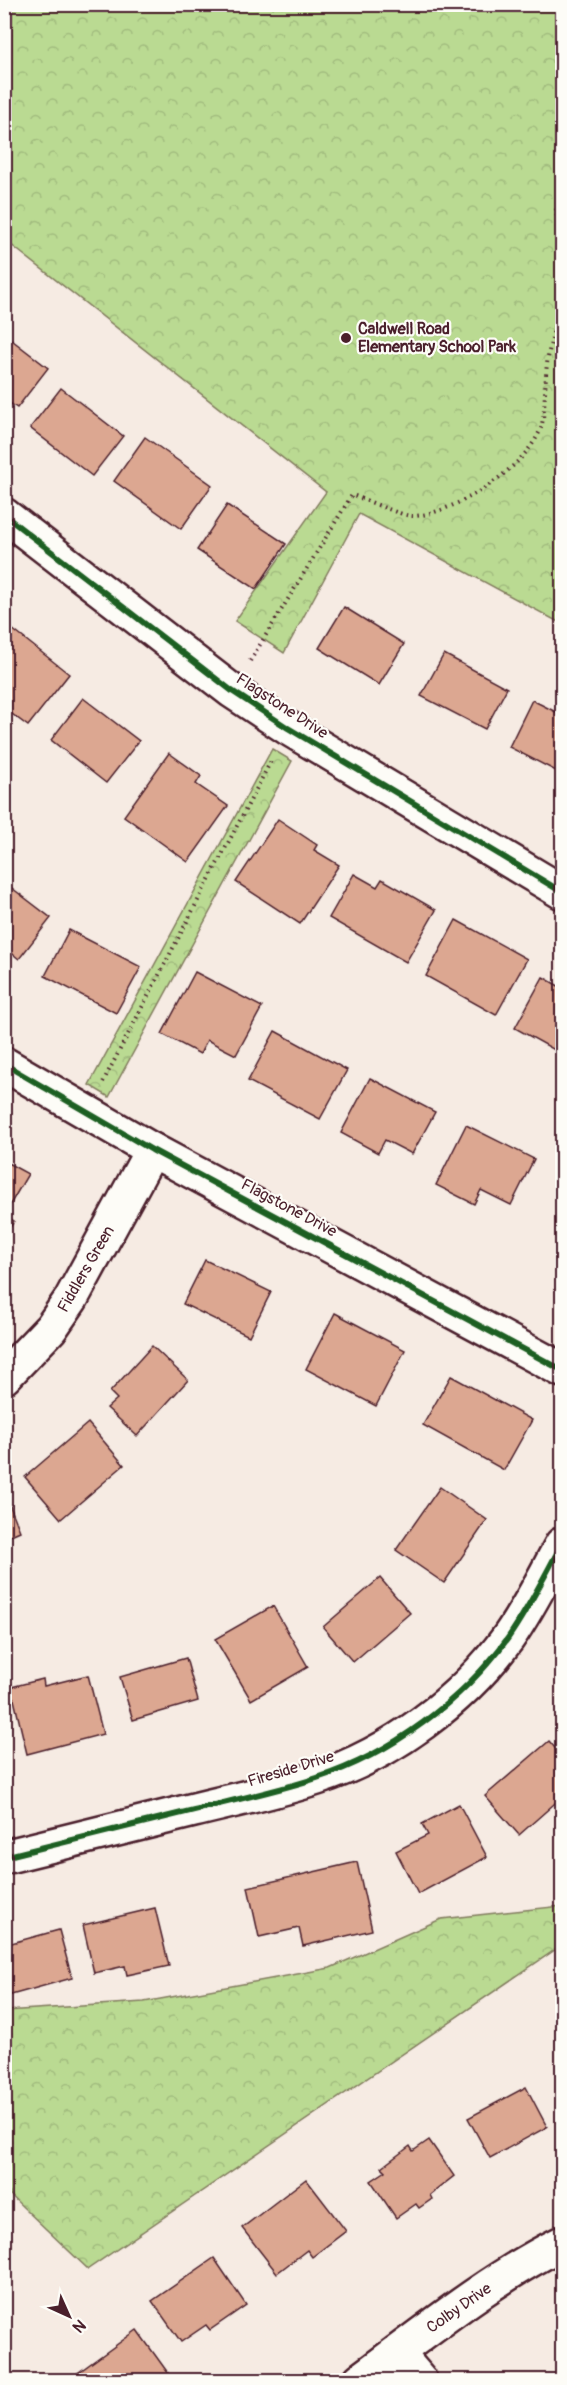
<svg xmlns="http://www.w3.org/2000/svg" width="567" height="2385" font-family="Pangolin,sans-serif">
<defs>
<pattern id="forest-crowns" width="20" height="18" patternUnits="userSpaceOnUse" patternTransform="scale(1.5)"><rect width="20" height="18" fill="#bada92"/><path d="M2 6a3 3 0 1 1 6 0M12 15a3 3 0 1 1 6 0" fill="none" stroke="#a1bb7e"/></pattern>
</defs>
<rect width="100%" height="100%" fill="#f6ebe3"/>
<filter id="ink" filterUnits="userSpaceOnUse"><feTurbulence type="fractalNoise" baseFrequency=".0167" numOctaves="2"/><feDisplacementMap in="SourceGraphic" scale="12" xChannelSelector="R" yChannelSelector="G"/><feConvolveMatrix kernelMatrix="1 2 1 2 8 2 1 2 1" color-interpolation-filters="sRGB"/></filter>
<g filter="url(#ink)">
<!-- forest -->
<g fill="url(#forest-crowns)" stroke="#827c5e" stroke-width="1.5">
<polygon points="12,5 562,5 562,624 359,514 284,653 235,621 326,492 10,244"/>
<polygon points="272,749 292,761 109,1097 89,1085"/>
<polygon points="562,1906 562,1945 88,2269 5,2190 5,2011 144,2002 330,1968 441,1919"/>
</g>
<!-- building -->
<g fill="#dca791" stroke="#4a1f2b" stroke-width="1.5">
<polygon points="4,22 9,22 11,50 4,51"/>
<polygon points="4,334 48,368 17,408 4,399"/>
<polygon points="61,388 123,436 92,476 30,428"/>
<polygon points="145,437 212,485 181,529 114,481"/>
<polygon points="227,505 286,544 256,589 197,550"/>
<polygon points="344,607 404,644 379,685 319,648"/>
<polygon points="7,625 69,674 28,726 4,708 4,628"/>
<polygon points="444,654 507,688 485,729 421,696"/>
<polygon points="83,698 139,741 106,783 51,740"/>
<polygon points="532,700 562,715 562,774 509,747"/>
<polygon points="169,753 201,776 196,784 228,806 188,862 124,816"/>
<polygon points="278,819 317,845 314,850 339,865 300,924 236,882"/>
<polygon points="354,874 377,887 382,879 436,910 406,962 329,918"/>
<polygon points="4,882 51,918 19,959 4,947"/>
<polygon points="456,920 527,959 496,1015 426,976"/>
<polygon points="69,930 141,967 116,1013 45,976"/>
<polygon points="195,972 262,1007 236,1055 207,1040 200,1054 162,1034"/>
<polygon points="543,977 562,988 562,1054 515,1028"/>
<polygon points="275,1031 347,1070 320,1119 248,1081"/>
<polygon points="370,1078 435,1112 412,1154 385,1140 378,1153 341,1133"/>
<polygon points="466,1125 534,1159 511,1205 481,1190 474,1204 436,1185"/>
<polygon points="4,1161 28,1174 4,1215"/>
<polygon points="4,1215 14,1221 4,1238"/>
<polygon points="205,1260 271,1292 249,1336 183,1304"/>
<polygon points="335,1313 405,1350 376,1406 306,1369"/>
<polygon points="152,1346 188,1380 137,1436 107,1408 117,1399 110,1392"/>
<polygon points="451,1376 532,1420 504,1470 423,1425"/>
<polygon points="88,1423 124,1465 61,1519 25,1477"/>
<polygon points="440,1487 487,1520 444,1583 396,1550"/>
<polygon points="4,1491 20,1531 4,1538"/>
<polygon points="380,1578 410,1613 353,1662 323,1627"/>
<polygon points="273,1606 308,1667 251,1700 215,1639"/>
<polygon points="186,1658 198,1701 133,1720 120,1677"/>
<polygon points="88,1675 103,1734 27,1754 11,1687 43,1679 44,1686"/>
<polygon points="549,1741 562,1756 562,1797 519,1835 485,1796"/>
<polygon points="459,1804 487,1857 418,1894 396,1851 428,1835 422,1824"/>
<polygon points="357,1862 372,1930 303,1946 299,1928 259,1937 248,1887"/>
<polygon points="155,1908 169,1966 127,1975 125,1966 94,1973 83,1925"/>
<polygon points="59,1930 72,1978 4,1997 4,1945"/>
<polygon points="526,2087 547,2127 490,2158 468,2118"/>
<polygon points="429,2140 454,2176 430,2195 432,2199 419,2208 416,2204 396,2218 371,2181 386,2171 382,2167 410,2146 413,2151"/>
<polygon points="306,2179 346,2231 312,2257 307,2250 277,2273 242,2228"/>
<polygon points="214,2258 246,2305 210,2330 206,2325 181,2342 152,2301"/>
<polygon points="137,2330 171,2377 166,2380 68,2380"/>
</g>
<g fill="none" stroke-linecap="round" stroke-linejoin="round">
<!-- street casing -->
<g stroke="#4a1f2b" stroke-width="38">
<g id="street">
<polyline points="4,515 232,691 288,728 562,892"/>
<polyline points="4,1064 152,1150 562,1370"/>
<polyline points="4,1377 51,1328 71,1299 152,1150"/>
<path d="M4 1857C68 1841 131 1825 194 1810 235 1800 277 1791 317 1778 391 1754 462 1701 508 1638 529 1608 545 1575 562 1544"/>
<polyline points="397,2353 420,2380"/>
</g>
</g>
<!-- secondary casing -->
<g stroke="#4a1f2b" stroke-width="38">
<path id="secondary" d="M360 2380C425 2332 490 2279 562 2243"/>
</g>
<!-- path -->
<g stroke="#4a1f2b" stroke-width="4" stroke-dasharray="1.5 4.5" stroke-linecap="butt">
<polyline points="562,199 556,205 562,288"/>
<path d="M250 661 352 495C365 499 401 516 413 516 455 514 526 468 541 428 545 416 545 379 547 364 550 341 557 319 562 297"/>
<polyline points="103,1082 272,759"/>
</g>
<!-- street -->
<use href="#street" stroke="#fdfcf7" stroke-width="33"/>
<!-- secondary -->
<use href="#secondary" stroke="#fdfcf7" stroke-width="33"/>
<!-- cycleway casing -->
<g stroke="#fdfcf7" stroke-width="10">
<g id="cycleway">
<polyline points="4,515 232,691 288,728 562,892"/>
<polyline points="4,1064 152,1150 562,1370"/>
<path d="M4 1857C68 1841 131 1825 194 1810 235 1800 277 1791 317 1778 391 1754 462 1701 508 1638 529 1608 545 1575 562 1544"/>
</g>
</g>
<!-- cycleway -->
<use href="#cycleway" stroke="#1b5e20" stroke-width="6"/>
</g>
</g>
<!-- markers -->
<circle fill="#4a1f2b" stroke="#fdfcf7" stroke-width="2" cx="346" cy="338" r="6"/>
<g text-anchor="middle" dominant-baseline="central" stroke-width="4.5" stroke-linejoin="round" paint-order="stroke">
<!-- poi labels -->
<g font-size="16" font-weight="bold" fill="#4a1f2b" stroke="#fdfcf7" text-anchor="start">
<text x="358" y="329">Caldwell Road<tspan x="358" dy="18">Elementary School Park</tspan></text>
</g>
<!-- street labels -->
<g font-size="16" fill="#4a1f2b" stroke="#fdfcf7">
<text transform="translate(282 706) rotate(33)">Flagstone Drive</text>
<text transform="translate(289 1208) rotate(28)">Flagstone Drive</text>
<text transform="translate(86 1269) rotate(-60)">Fiddlers Green</text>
<text transform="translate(291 1769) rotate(-17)">Fireside Drive</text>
<text transform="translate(459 2308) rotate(-35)">Colby Drive</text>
</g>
</g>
<!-- margin -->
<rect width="567" height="2385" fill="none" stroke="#fdfcf7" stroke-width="24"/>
<rect x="12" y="12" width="543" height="2361" fill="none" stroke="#4a1f2b" stroke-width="2" filter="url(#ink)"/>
<!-- north arrow -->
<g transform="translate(69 2316) rotate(135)" stroke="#fdfcf7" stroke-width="4.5" paint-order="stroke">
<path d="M0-4.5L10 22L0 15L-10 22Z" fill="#4a1f2b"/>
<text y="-9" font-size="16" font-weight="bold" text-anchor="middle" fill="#4a1f2b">N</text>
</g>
</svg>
